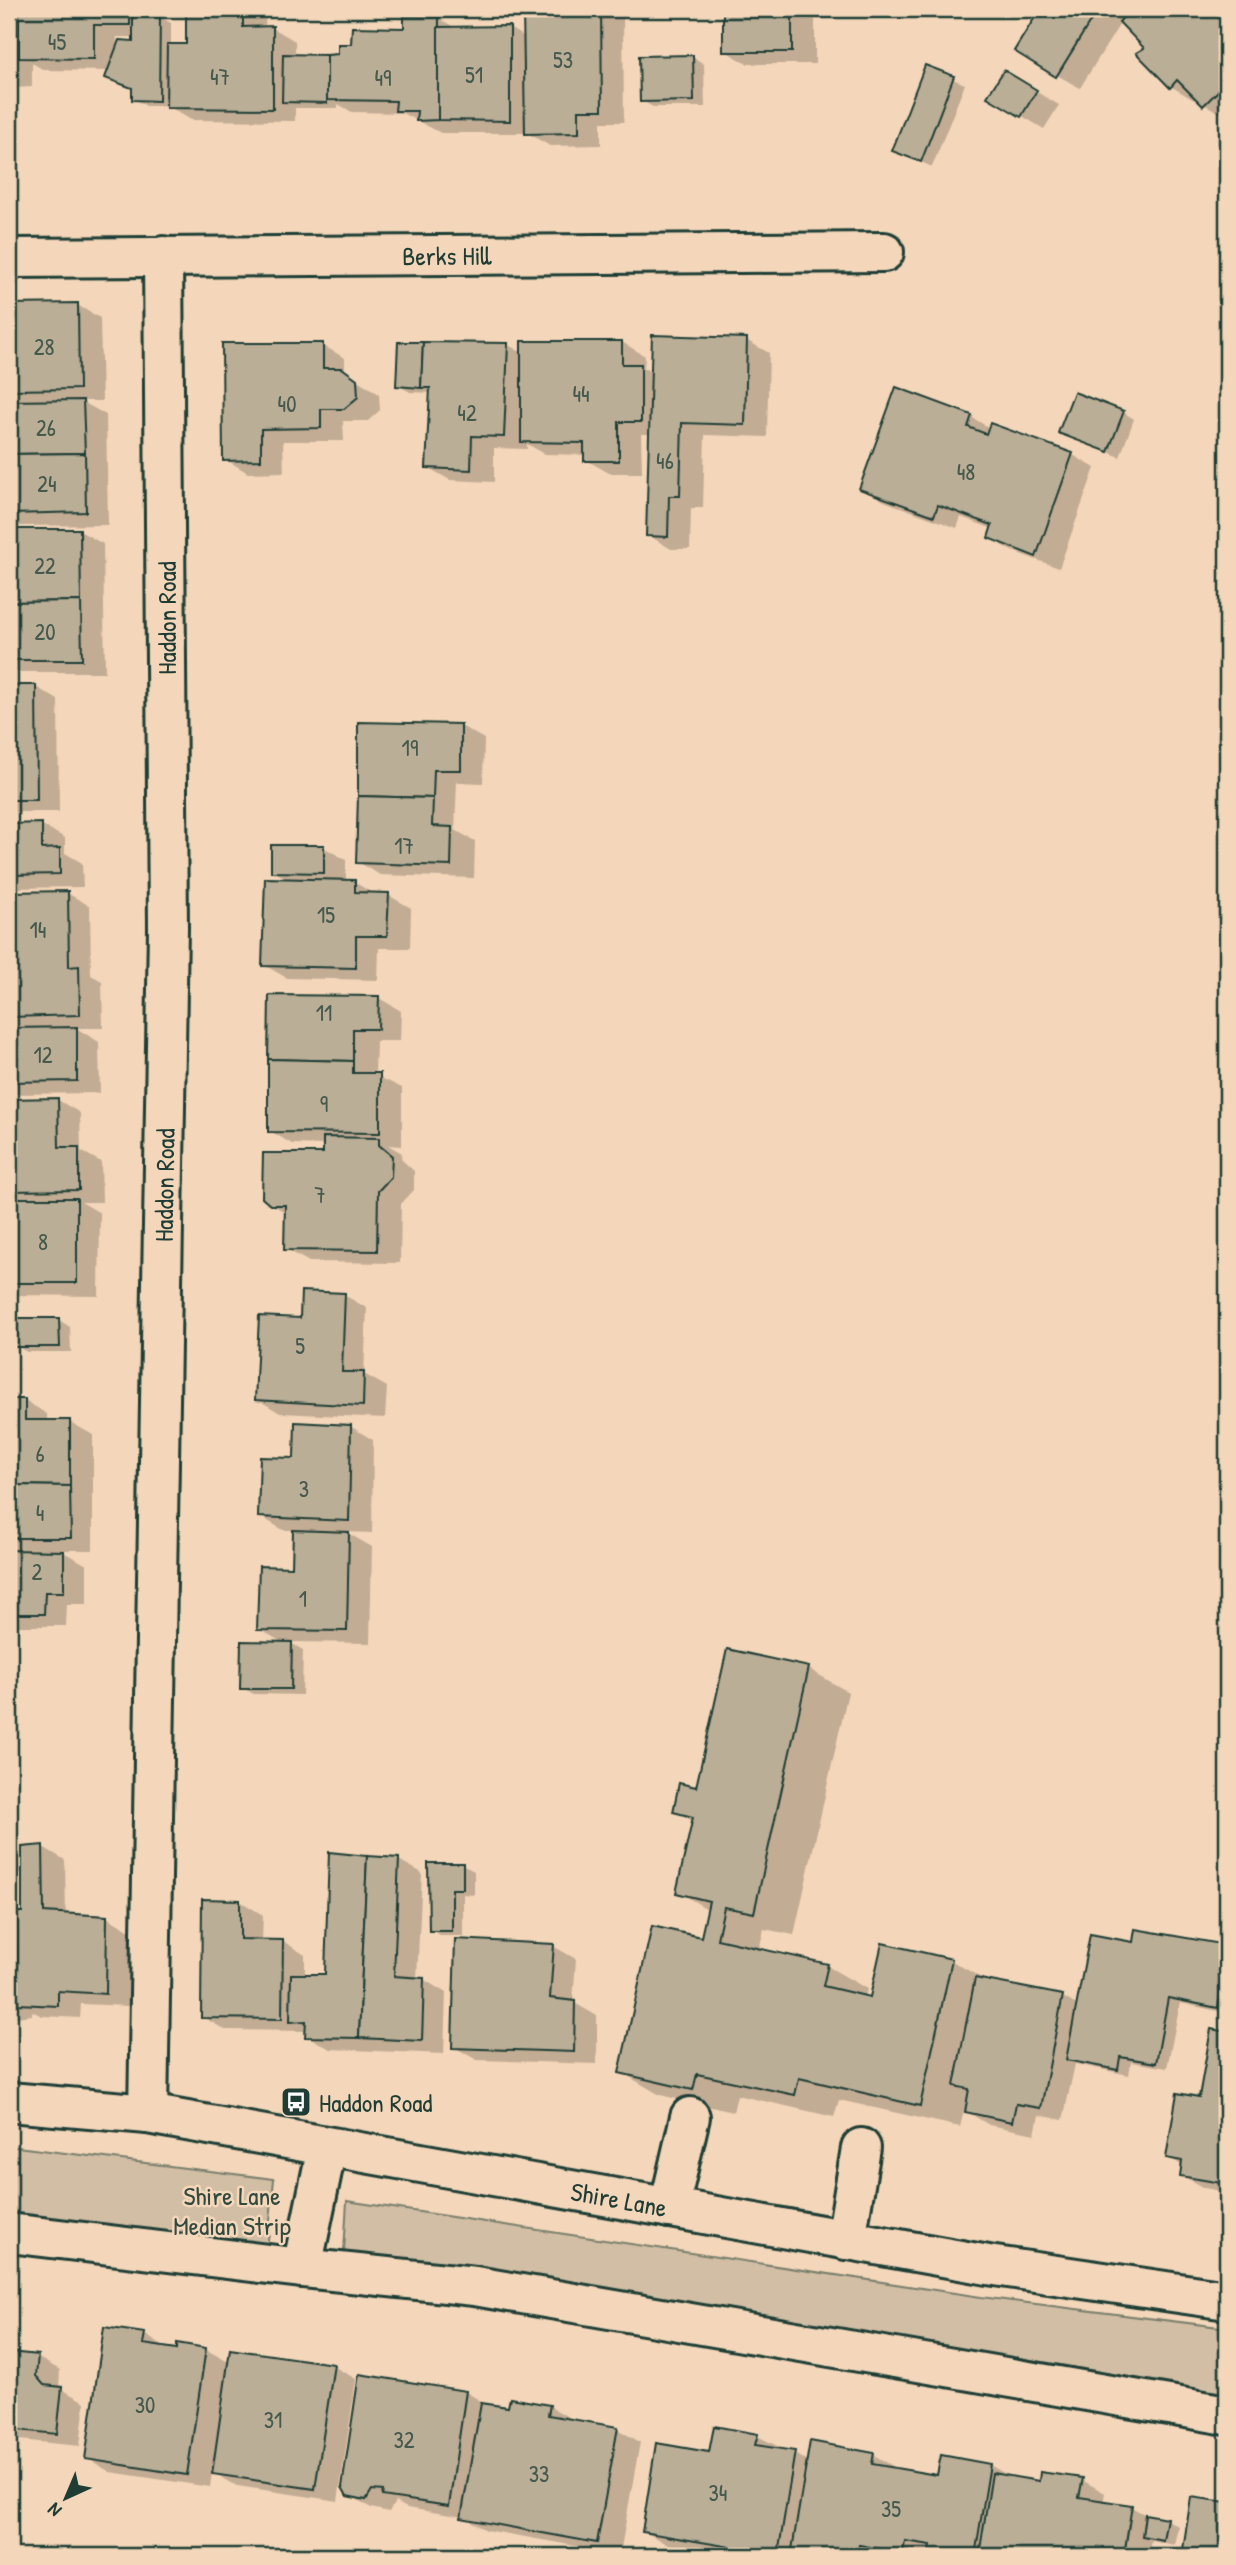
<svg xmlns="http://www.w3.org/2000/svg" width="1236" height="2565" font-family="'Patrick Hand',sans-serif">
<rect width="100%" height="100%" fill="#f4d7ba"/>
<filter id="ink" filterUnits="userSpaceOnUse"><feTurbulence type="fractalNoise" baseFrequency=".0143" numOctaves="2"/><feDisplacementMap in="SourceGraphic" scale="14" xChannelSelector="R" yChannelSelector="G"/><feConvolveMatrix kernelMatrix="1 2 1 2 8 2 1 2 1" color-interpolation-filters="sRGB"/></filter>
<g filter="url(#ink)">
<!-- green -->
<g fill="#d2bea4" stroke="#787e6c" stroke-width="2">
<polygon points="9,2146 274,2179 267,2251 9,2217"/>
<polygon points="347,2201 981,2297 1227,2328 1227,2397 344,2252"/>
</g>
<!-- shadow -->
<g fill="#0003" fill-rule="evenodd">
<path d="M9 9H152V16L160 17 171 23V46H188V9H266L265 28H273L295 41V56H340L353 46 438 18 456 28H509L525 37V9H623L624 122H601V145L550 146 527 133H441L402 113 352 112 338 104V108H295V121L191 120 168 106H146L134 99V90L107 77 110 71 44 70 32 63V87L13 88V98H9ZM117 37H135V42L116 51Z"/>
<polygon points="725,9 829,9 829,19 815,18 815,64 748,64 725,51"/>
<polygon points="1042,9 1227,9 1227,117 1204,104 1197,97 1194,100 1172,87 1139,54 1146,48 1121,22 1080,88 1057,75 1016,50"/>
<polygon points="693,57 704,64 705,107 653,107 642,101"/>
<polygon points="926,68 965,84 932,167 895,150"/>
<polygon points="1004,73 1059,105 1044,129 989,96"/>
<polygon points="9,121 13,124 13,174 9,174"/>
<polygon points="77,305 100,318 102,401 81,401 106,415 108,525 20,526 9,519 9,403 13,403 9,401 9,306"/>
<polygon points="746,340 769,353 767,437 705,435 703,508 691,508 690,549 671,549 648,535 651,434 641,434 642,473 609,473 586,460 586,455 545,454 527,444 527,449 494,448 494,482 450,480 427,467 431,393 410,392 398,385 400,344 508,345 523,353 622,342 645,356 644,368 653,373"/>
<polygon points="322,345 345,358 345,372 379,394 380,410 368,421 343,421 344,441 283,441 284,472 248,473 225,459"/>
<polygon points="1123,412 1134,419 1120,457 1061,432"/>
<polygon points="971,417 990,428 991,425 1073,455 1095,468 1059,568 1012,551 990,538 993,529 961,517 957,528 884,501 861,488"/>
<polygon points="9,530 80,531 103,544 105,672 9,672"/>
<polygon points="9,687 36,687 58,700 59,812 9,812"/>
<polygon points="461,726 484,739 483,783 457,782 455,830 475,841 474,878 380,875 358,862"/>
<polygon points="42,825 65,838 65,853 82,863 83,887 9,888 9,826"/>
<polygon points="323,847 346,860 346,882 354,882 376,895 388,895 411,908 410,948 379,948 378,980 287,978 264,965 289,880 273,871"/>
<polygon points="67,893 90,906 91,975 102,981 103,1028 76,1028 99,1042 100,1093 9,1094 9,1029 12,1029 9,1027 9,894"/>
<polygon points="271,996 379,998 401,1011 400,1041 376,1041 375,1075 402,1088 402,1146 388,1145 402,1153 401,1159 414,1171 414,1190 401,1204 400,1263 309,1262 286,1249 287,1213 271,1204 324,1155 325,1145 292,1144 270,1131"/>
<polygon points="58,1100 80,1113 81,1151 101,1162 102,1202 81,1202 100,1213 99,1296 9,1295 9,1101"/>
<polygon points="344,1295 367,1308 364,1374 387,1387 385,1418 280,1413 257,1399 301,1320"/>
<polygon points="59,1320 70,1327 71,1352 27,1352 16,1346"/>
<polygon points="9,1400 24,1400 47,1414 47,1422 70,1422 93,1435 93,1550 60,1550 87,1565 87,1604 67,1604 66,1626 9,1626"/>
<polygon points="350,1426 373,1440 372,1533 346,1532 372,1547 370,1643 289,1642 303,1650 302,1695 254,1694 242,1688 285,1644 259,1629 294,1569 294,1530 283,1530 260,1516 296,1460"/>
<polygon points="809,1669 848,1692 794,1935 764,1929 759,1950 827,1966 867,1989 865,1998 871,1999 952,1961 990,1983 1063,1997 1078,2006 1134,1944 1137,1931 1227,1947 1227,2013 1180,2003 1167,2068 1131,2062 1129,2075 1075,2064 1063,2120 1039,2115 1035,2134 989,2125 964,2110 960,2127 839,2100 834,2117 737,2095 733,2112 660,2095 621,2072 703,1939 709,1910 678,1892 694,1822 675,1811"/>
<polygon points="43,1847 65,1860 66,1915 107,1917 130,1931 129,2006 81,2004 80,2018 42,2016 32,2011 32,2015 9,2018 9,1926 19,1931"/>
<polygon points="399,1860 422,1873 417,1979 423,1979 446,1993 444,2054 330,2049 307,2036 307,2031 225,2030 203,2017 240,1901 263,1915 262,1941 283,1941 305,1955 305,1976 326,1976"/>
<polygon points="462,1865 474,1871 474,1895 463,1894 463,1936 442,1936 431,1930"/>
<polygon points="553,1946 576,1959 573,2002 597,2016 597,2064 477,2060 454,2047"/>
<polygon points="1212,2032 1227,2034 1227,2192 1204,2188 1181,2175 1183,2166 1168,2157 1201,2099"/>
<polygon points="144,2334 167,2349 205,2349 230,2363 333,2366 356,2379 338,2501 237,2486 212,2472 210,2487 110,2472 87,2458"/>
<polygon points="9,2354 37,2357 60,2370 59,2388 85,2402 80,2446 9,2439"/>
<polygon points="466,2392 489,2406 510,2409 549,2406 572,2419 617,2429 640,2442 620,2554 486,2530 463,2517 407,2508 395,2502 389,2512 371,2508 348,2494"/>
<polygon points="757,2436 808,2461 874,2455 896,2468 896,2470 939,2477 942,2457 990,2465 1012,2478 1040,2483 1082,2480 1105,2493 1103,2503 1131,2507 1148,2516 1166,2519 1178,2526 1174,2545 1151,2540 1148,2556 931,2556 931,2554 927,2553 927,2556 737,2556 666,2544 644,2531 710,2454"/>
</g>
<!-- building -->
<g fill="#bbae97" stroke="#1f3d34" stroke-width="2">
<polygon points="19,9 130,9 130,25 94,25 94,59 19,58"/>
<polygon points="186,9 243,9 243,27 273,26 273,109 166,108 167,44 186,44"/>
<polygon points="523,9 601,9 602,110 579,110 579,133 525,134"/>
<rect x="723" y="9" width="69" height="43"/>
<polygon points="1040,9 1098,9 1056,77 1014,51"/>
<polygon points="1120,9 1227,9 1227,82 1203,106 1177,80 1170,88 1136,53 1144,48 1119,22 1126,14"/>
<polygon points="133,14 160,15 159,101 132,100 132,88 105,78 119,40 133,41"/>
<polygon points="404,16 439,17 438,120 416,121 417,111 395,111 396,101 327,100 327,55 338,54 338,44 351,44 352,27 404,28"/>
<polygon points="510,26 510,121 438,120 438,27"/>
<polygon points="283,54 327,55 327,103 282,102"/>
<polygon points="693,55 694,101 640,102 639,56"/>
<polygon points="925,65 954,76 921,162 892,151"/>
<polygon points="1004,70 1037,90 1021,117 987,97"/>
<polygon points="78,303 79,389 9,390 9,304"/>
<polygon points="652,335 747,338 745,425 682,423 680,496 669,496 668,537 646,536"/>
<polygon points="521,341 622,341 622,364 641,364 641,422 619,422 619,461 584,461 584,443 521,442"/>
<polygon points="398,342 423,342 421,388 396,386"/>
<polygon points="423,342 508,343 504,437 472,436 471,470 426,468 430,388 421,388"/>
<polygon points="222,343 323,343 323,368 342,368 357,379 358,397 344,409 321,409 321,428 261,429 261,460 223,461"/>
<polygon points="896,387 972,415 968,427 986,434 990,423 1073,453 1036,557 988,538 992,525 938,505 934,516 859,489"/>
<polygon points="1074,392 1124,411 1108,452 1058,433"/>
<polygon points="83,400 85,453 9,454 9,401"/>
<polygon points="85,453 86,512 9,514 9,454"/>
<polygon points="9,529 80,529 81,601 9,602"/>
<polygon points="81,601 82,660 9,660 9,602"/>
<polygon points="9,685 36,685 37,800 9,800"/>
<polygon points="358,722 461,724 461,770 434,770 433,798 358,796"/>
<polygon points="358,796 433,798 432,826 452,827 451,866 356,863"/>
<polygon points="42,823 42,849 60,848 60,874 9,875 9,824"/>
<polygon points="271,845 324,845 324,873 271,872"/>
<polygon points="265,878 355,880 355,892 389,893 387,936 356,936 356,968 262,966"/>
<polygon points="68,891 69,967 79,966 80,1015 9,1017 9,892"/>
<polygon points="269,995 379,996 378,1029 353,1029 353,1061 268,1059"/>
<polygon points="77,1027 77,1081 9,1082 9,1028"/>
<polygon points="268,1059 353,1061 353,1073 380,1073 380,1133 268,1132"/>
<polygon points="58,1098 59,1147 79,1147 79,1190 9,1191 9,1099"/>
<polygon points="323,1137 379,1138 379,1145 392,1156 391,1177 378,1191 377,1251 284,1250 285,1205 270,1205 262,1198 263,1153 323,1153"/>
<rect x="9" y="1198" width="68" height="85"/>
<polygon points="301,1291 345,1293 342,1372 364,1372 363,1406 255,1400 259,1316 300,1318"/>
<polygon points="14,1318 59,1318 60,1347 14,1347"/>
<polygon points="9,1399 25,1399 25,1420 70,1420 70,1486 9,1485"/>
<polygon points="295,1422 351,1425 349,1521 258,1517 260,1457 294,1458"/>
<polygon points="9,1485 70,1486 71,1538 9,1538"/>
<polygon points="293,1530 349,1532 347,1631 257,1630 259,1566 292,1567"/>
<polygon points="9,1550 64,1551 64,1592 45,1592 44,1614 9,1614"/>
<polygon points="241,1641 292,1642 291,1689 240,1689"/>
<polygon points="727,1649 809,1667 754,1913 724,1907 717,1939 828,1964 823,1986 870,1997 882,1943 952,1959 920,2106 799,2078 795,2095 697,2074 693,2090 619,2073 652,1926 701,1937 709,1901 676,1893 693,1817 673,1812 679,1783 696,1787"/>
<polygon points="43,1845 44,1912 107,1916 106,1994 58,1991 58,2006 18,2004 17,1912 22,1912 22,1847"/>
<polygon points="329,1852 367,1856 359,2038 305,2037 306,2021 290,2022 291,1974 325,1974"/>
<polygon points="367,1856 399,1858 394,1976 424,1978 422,2041 359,2038"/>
<polygon points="428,1863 463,1863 463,1889 452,1889 452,1931 429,1931"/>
<polygon points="202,1899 240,1900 240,1939 283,1940 282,2019 201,2018"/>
<polygon points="9,1924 11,1924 9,2003"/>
<polygon points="1135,1929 1227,1945 1218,2008 1168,1998 1156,2063 1120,2057 1118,2070 1066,2060 1090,1934 1133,1942"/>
<polygon points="455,1939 554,1944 550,1998 575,2001 574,2052 452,2048"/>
<polygon points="975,1978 1063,1995 1041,2108 1016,2104 1012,2122 965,2112 969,2089 954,2086"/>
<polygon points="1211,2029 1227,2032 1227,2184 1180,2176 1182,2161 1166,2158 1177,2093 1199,2097"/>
<polygon points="104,2327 145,2333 143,2344 177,2349 177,2343 206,2348 187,2475 85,2459"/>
<polygon points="230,2349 334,2364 315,2489 212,2474"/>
<polygon points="9,2352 38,2355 36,2376 44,2385 62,2387 57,2434 9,2429"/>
<polygon points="359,2374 466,2391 449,2506 382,2496 383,2491 372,2490 366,2500 347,2496 342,2487"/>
<polygon points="510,2398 550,2405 548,2415 618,2427 597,2543 461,2518 481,2403 508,2407"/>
<polygon points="714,2426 758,2434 755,2445 795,2451 778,2555 642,2532 656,2443 709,2452"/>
<polygon points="810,2441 874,2453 872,2464 937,2475 941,2455 990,2464 975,2556 929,2556 931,2545 905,2541 903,2553 859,2545 857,2556 791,2556"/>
<polygon points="1040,2472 1083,2478 1079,2497 1132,2505 1124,2556 979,2556 992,2473 1039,2481"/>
<polygon points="1191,2497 1227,2502 1227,2556 1182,2556"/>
<polygon points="1145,2514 1167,2518 1163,2540 1142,2536"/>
</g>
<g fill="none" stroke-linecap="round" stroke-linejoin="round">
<!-- minor casing -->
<g stroke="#1f3d34" stroke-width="44">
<g id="minor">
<path id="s1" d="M9 258 884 252"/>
<path id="s2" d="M9 2102 148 2114 988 2265 1227 2300"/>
<path id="s3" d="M148 2114 168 928 163 256"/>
<polyline points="669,2208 690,2117"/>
<polyline points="9,2233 302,2268 475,2286 1227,2415"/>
<polyline points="846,2240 861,2148"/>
<polyline points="302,2268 327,2147"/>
</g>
</g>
<!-- minor -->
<use href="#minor" stroke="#f4d7ba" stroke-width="38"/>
</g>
</g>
<!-- icons -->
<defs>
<g id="bus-square" transform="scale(1.575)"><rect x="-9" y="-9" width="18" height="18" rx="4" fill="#1f3d34" stroke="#f4d7ba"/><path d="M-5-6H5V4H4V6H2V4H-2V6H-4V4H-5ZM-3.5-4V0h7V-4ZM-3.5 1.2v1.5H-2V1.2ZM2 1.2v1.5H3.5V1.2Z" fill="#fff"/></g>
</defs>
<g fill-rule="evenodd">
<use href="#bus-square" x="296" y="2102"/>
</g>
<g text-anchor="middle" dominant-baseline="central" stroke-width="5" stroke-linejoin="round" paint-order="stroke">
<!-- number labels -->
<g font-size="23" fill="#46594d">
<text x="57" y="41">45</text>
<text x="563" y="59">53</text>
<text x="474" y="74">51</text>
<text x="220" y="76">47</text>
<text x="383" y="77">49</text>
<text x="44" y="346">28</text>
<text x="581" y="393">44</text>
<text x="287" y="403">40</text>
<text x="467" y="412">42</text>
<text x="46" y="427">26</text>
<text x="665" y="460">46</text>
<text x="966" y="471">48</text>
<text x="47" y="483">24</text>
<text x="45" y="565">22</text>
<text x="45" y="631">20</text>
<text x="410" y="747">19</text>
<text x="404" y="845">17</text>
<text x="326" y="914">15</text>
<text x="38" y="929">14</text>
<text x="324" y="1012">11</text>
<text x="43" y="1054">12</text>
<text x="324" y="1103">9</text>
<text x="320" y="1194">7</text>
<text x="43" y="1241">8</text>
<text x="300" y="1345">5</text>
<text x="40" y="1453">6</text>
<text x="304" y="1488">3</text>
<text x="40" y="1512">4</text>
<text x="37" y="1571">2</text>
<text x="303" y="1598">1</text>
<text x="145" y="2404">30</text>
<text x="273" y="2419">31</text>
<text x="404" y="2439">32</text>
<text x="539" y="2473">33</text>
<text x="718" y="2492">34</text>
<text x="891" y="2508">35</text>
</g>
<!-- street labels -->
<g font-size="26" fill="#1f3d34" stroke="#f4d7ba">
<text stroke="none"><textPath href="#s1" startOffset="438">Berks Hill</textPath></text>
<text transform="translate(166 618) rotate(-90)">Haddon Road</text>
<text stroke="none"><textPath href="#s3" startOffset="929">Haddon Road</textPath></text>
<text stroke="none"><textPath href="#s2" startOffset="618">Shire Lane</textPath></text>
</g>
<!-- poi labels -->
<g font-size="26" fill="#1f3d34" stroke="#f4d7ba" text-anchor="start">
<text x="319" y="2102">Haddon Road</text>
</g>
<!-- park labels -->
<g font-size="26" fill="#314a3f" stroke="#f4d7ba">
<text x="232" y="2195">Shire Lane<tspan x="232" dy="30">Median Strip</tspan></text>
</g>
</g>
<!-- margin -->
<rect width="1236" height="2565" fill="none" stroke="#f4d7ba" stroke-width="35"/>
<rect x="18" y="18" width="1201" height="2530" fill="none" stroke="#1f3d34" stroke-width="2.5" filter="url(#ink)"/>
<!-- north arrow -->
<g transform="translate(66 2498) rotate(224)" stroke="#f4d7ba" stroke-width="5" paint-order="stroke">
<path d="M0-5L12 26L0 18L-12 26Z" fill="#1f3d34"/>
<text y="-10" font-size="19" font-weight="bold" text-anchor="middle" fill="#1f3d34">N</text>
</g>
</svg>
